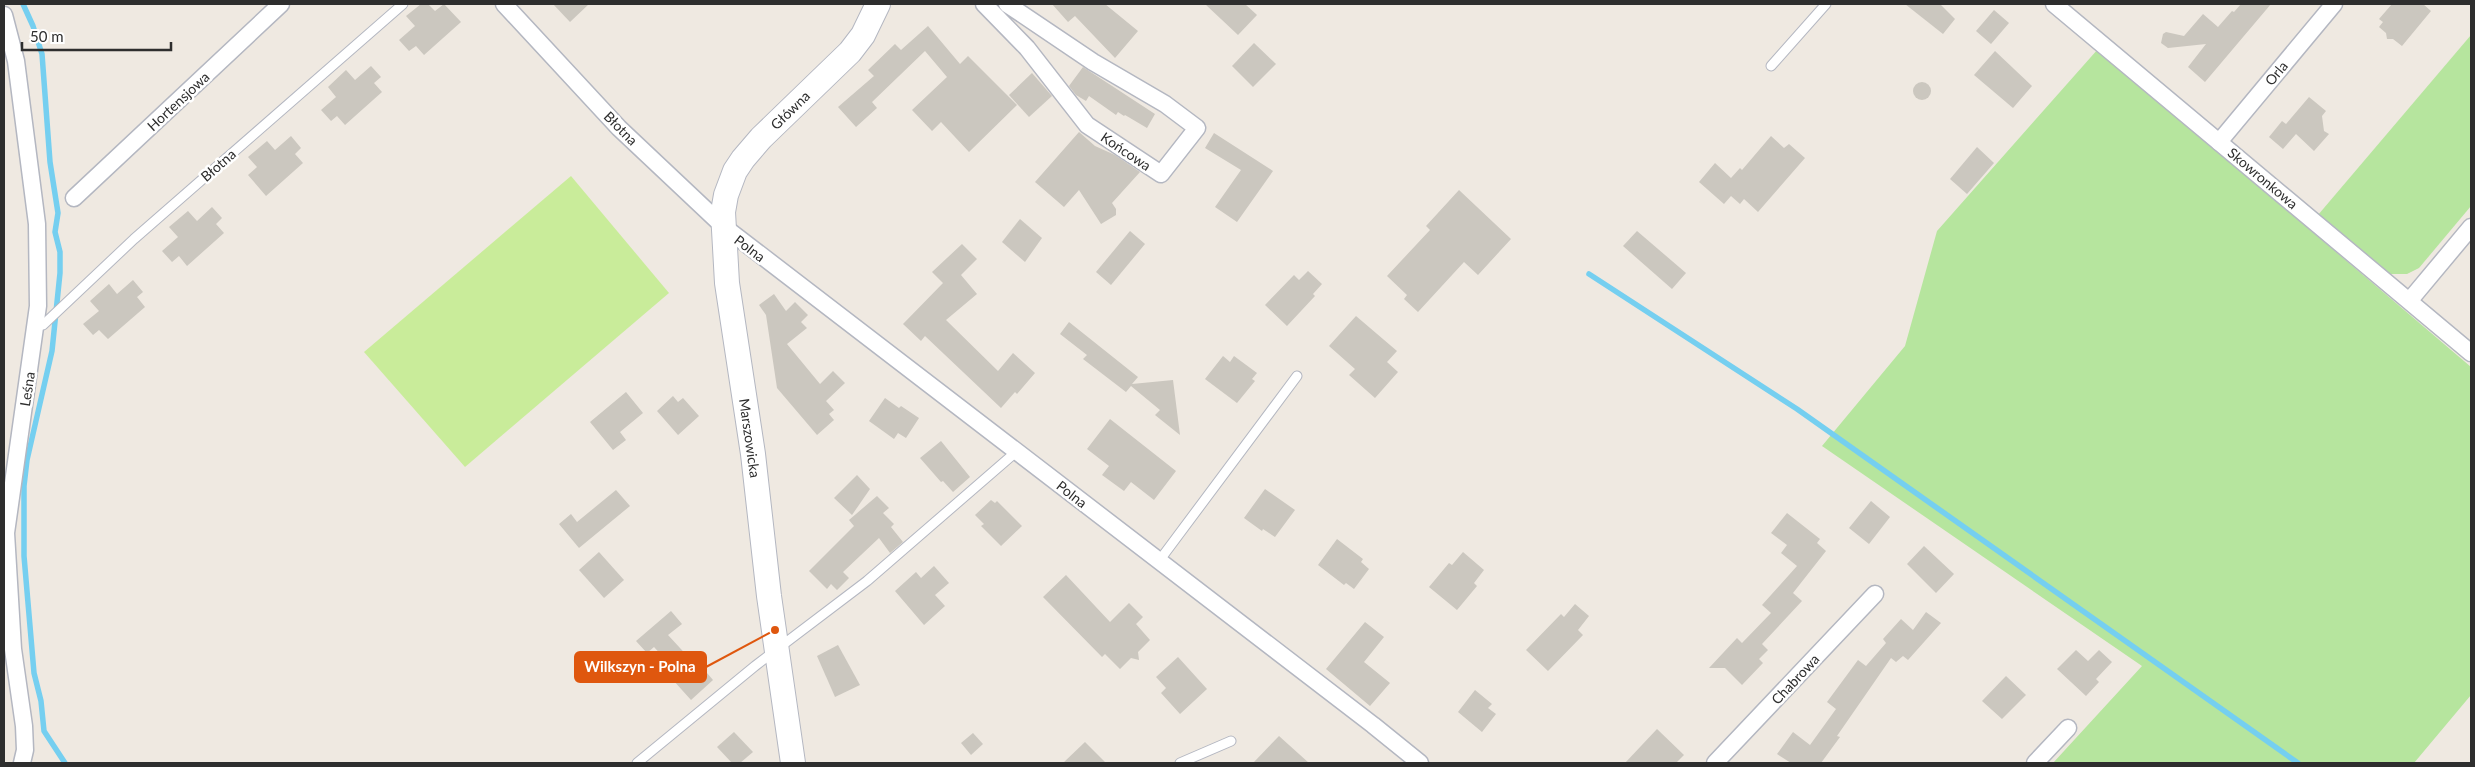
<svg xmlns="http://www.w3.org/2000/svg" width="2475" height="767" font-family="Lato,sans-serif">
<rect width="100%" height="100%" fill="#efe9e1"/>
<!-- green -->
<g fill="#b6e59e">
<polygon points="2471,35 2471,206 2419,268 2407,274 2389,274 2318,215"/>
<polygon points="2098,49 2471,367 2471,695 2414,763 2053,763 2142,666 1822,446 1905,346 1937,231"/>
</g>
<!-- pitch -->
<polygon fill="#c9ec9a" points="571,176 669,293 465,467 364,352"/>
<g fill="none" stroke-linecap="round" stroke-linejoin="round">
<!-- stream -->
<g stroke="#75cff0" stroke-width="5.5">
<polyline points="23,4 33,26 42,54 50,162 58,213 55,232 60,252 60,273 52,351 27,460 24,486 24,556 34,673 41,701 44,731 65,763"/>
<polyline points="1589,274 1797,409 2298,763"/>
</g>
</g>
<!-- building -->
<g fill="#cbc7bf">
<polygon points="421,4 428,4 435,11 444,4 461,22 424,55 416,46 409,51 399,40 415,26 406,16"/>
<polygon points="553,4 589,4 570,22"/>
<polygon points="1052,4 1105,4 1138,31 1115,58 1075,16 1068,22"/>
<polygon points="1205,4 1245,4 1257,15 1238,35"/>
<polygon points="1905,4 1940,4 1955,19 1943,34"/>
<polygon points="2241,4 2271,4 2205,82 2188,67 2206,44 2168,48 2161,43 2163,34 2166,32 2184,36 2203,14 2218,27 2232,11 2234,12"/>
<polygon points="2392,4 2423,4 2431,11 2402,46 2393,39 2387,39 2386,33 2379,27 2383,22 2379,19"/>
<polygon points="1994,10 2009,23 1991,44 1976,31"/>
<polygon points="928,26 960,64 968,56 1017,105 969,152 941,122 932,131 912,110 947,77 925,51 872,102 877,108 856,127 838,107 874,76 868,70 895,44 901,50"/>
<polygon points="1254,43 1276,64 1253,87 1232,66"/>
<polygon points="1995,51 2032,86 2013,108 1974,75"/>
<polygon points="371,66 381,77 374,83 382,92 345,125 337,116 331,121 321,110 336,97 328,87 346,70 355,80"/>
<polygon points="1083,67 1155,114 1147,128 1125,115 1124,116 1118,112 1116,115 1089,96 1086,101 1076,95 1069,86"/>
<polygon points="1032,73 1052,96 1029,117 1009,95"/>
<circle cx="1922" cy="91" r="9"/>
<polygon points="2309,97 2326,111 2322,116 2324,131 2329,134 2314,151 2296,134 2283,149 2269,137 2282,121 2286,124"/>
<polygon points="1079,132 1095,146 1115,155 1140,172 1112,203 1116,209 1116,215 1101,224 1079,190 1064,207 1035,182"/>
<polygon points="1214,133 1273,171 1237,222 1215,207 1241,170 1205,148"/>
<polygon points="291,136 301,148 295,154 303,163 266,196 248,175 257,167 248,157 267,141 275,150"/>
<polygon points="1771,136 1784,148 1789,144 1805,158 1758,212 1744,199 1740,204 1731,196 1724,204 1699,182 1715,163 1731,178 1740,168 1742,170"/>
<polygon points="1977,147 1994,163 1967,194 1950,179"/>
<polygon points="1459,190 1511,239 1478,275 1464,262 1418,312 1404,299 1407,295 1387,276 1430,230 1426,226"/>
<polygon points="212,207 222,218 216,224 224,233 187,266 179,256 172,262 162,251 178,237 169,227 188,211 197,221"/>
<polygon points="1020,219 1042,238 1025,262 1002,242"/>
<polygon points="1130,231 1145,244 1111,285 1096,272"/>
<polygon points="1637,231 1686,273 1672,289 1623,246"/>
<polygon points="962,244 977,259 961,275 977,294 946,320 998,371 1013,353 1035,373 1017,394 1015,392 1001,408 925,336 921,341 903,324 943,283 932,272"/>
<polygon points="1308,271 1322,284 1313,294 1315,296 1287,326 1265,305 1294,275 1299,280"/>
<polygon points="133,280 143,292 137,297 145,307 108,339 99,330 93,335 83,324 99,311 90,301 109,284 117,294"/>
<polygon points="774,294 786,311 795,302 808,315 801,322 807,328 787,344 820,384 833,371 845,383 826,401 834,410 829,414 834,420 817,435 777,388 766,315 759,305"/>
<polygon points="1356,316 1397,351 1387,362 1398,372 1375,398 1349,375 1355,369 1329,346"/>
<polygon points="1069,322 1138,377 1132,384 1173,380 1180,435 1155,415 1160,410 1131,386 1126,392 1083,359 1087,355 1060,334"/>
<polygon points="1223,356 1230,362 1234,356 1257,373 1252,379 1255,381 1237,403 1205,379"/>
<polygon points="626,392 643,413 620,432 626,440 613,450 590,422"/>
<polygon points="673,396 678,402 683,398 699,416 678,435 657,411"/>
<polygon points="885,398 899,408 901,406 919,418 906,438 898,433 894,439 869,421"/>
<polygon points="1110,419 1176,471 1154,500 1131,482 1124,491 1102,475 1109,466 1087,449"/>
<polygon points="941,441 970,477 953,492 943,481 941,482 920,458"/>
<polygon points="857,475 870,489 852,515 834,498"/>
<polygon points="1265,489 1295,510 1275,537 1263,529 1262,531 1244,518"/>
<polygon points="616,490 630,506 579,548 559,524 571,514 577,522"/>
<polygon points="877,496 889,508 883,513 894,524 891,527 903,542 890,553 879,538 843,572 849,578 837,590 831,584 827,589 809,571 854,526 849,520"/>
<polygon points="991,500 995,503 997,501 1022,526 1001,546 981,526 984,524 975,515"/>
<polygon points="1871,501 1890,517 1869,544 1849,528"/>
<polygon points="1787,513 1820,539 1817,543 1826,551 1793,593 1802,601 1762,644 1768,650 1759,659 1763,663 1742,685 1725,668 1709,668 1737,638 1742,643 1771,613 1762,605 1797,566 1781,553 1787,545 1771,533"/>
<polygon points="1337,539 1363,559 1361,562 1369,569 1354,589 1346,583 1344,585 1318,565"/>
<polygon points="1924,546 1954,574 1936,593 1907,564"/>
<polygon points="599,552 624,580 604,598 579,570"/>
<polygon points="1463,552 1484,570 1474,583 1477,586 1457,610 1429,587 1449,563 1452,565"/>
<polygon points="934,566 949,583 935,595 945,606 924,625 895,591 916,572 921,578"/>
<polygon points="1066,575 1110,622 1129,603 1143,617 1136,624 1150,640 1138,652 1139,660 1131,658 1120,669 1105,654 1102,657 1043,597"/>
<polygon points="1575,604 1589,616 1578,630 1583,635 1548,671 1526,650 1561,614 1564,617"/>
<polygon points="671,611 682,624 668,635 692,661 695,659 713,680 691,700 673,680 679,674 654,647 647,653 636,641"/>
<polygon points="1926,612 1941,623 1908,660 1903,656 1896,662 1891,658 1837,736 1840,737 1821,763 1791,763 1777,754 1793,732 1810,745 1836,709 1827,702 1858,660 1866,666 1886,643 1883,639 1901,619 1913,630"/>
<polygon points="1365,622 1384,637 1364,662 1390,683 1370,706 1326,669"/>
<polygon points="838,645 860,685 835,697 817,656"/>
<polygon points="2076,650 2088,661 2099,650 2112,662 2096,679 2099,682 2086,696 2057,669"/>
<polygon points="1178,657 1207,689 1180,714 1161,693 1166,688 1156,677"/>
<polygon points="2006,676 2026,695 2002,719 1982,701"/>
<polygon points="1475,690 1492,704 1488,708 1496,714 1482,732 1458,712"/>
<polygon points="1657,729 1684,755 1676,763 1625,763"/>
<polygon points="734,732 753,752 740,763 732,763 717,747"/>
<polygon points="973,733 983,744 971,755 961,743"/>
<polygon points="1279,736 1309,763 1253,763"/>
<polygon points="1085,742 1106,763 1063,763"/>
</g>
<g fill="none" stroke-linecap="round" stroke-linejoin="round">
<!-- lane casing -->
<g stroke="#b4b7c1" stroke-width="11">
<g id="lane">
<polyline points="1771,66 1826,4"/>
<polyline points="35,327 43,325 134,239 403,4"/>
<polyline points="1159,561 1297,376"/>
<polyline points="637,763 755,666 867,581 1016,452"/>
<polyline points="1180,763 1231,741"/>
</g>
</g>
<!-- street casing -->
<g stroke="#b4b7c1" stroke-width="19">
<g id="street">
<polyline points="504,4 619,128 723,226 1373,725 1420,763"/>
<polyline points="984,4 1027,48 1087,125 1161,174 1197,128 1165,104 1093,62 1007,4"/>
<polyline points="2054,4 2471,353"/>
<polyline points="4,15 16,61 37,224 38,306 6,533 13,649 24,726 25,750 22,763"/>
<polyline points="2219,142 2334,4"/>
<polyline points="74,198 281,4"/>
<polyline points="2410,300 2471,227"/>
<polyline points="1715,763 1875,594"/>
<polyline points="2035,763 2068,728"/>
</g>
</g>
<!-- secondary casing -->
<g stroke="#b4b7c1" stroke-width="26">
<polyline id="secondary" points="793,763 769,596 753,454 727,283 723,212 726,195 735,171 743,159 761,138 850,52 863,35 878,4"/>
</g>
<!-- lane -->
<use href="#lane" stroke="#fff" stroke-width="9"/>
<!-- street -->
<use href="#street" stroke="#fff" stroke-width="16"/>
<!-- secondary -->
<use href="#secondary" stroke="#fff" stroke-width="24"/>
</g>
<g text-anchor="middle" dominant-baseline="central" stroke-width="5" stroke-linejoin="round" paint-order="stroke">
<!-- street labels -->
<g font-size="14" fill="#2e2e2e" stroke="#fff">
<text transform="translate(2276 73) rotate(-50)">Orla</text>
<text transform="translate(178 101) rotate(-43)">Hortensjowa</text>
<text transform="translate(790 110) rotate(-44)">Główna</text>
<text transform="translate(621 128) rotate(45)">Błotna</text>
<text transform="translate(1126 151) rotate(34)">Końcowa</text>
<text transform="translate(218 165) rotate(-41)">Błotna</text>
<text transform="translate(2263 178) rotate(40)">Skowronkowa</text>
<text transform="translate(750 248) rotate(37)">Polna</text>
<text transform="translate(27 389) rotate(-81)">Leśna</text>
<text transform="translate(750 438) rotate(82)">Marszowicka</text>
<text transform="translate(1072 494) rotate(38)">Polna</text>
<text transform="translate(1795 679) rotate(-47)">Chabrowa</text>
</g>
</g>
<!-- callouts -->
<path fill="none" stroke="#df570e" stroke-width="2" d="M775 630L706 667"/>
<circle fill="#df570e" stroke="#fff" stroke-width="2" cx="775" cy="630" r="5"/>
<rect fill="#df570e" stroke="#df570e" stroke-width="2" x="575" y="652" width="131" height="30" rx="5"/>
<g font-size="15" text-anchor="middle" font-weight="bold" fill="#fff">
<text x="640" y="672">Wilkszyn - Polna</text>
</g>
<!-- border -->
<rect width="2475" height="767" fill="none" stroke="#2e2e2e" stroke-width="10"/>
<!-- scale -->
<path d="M22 42v8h149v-8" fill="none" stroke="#2e2e2e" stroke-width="2.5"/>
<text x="30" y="42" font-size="15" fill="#2e2e2e" stroke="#ffffff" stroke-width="4" paint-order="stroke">50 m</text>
</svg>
